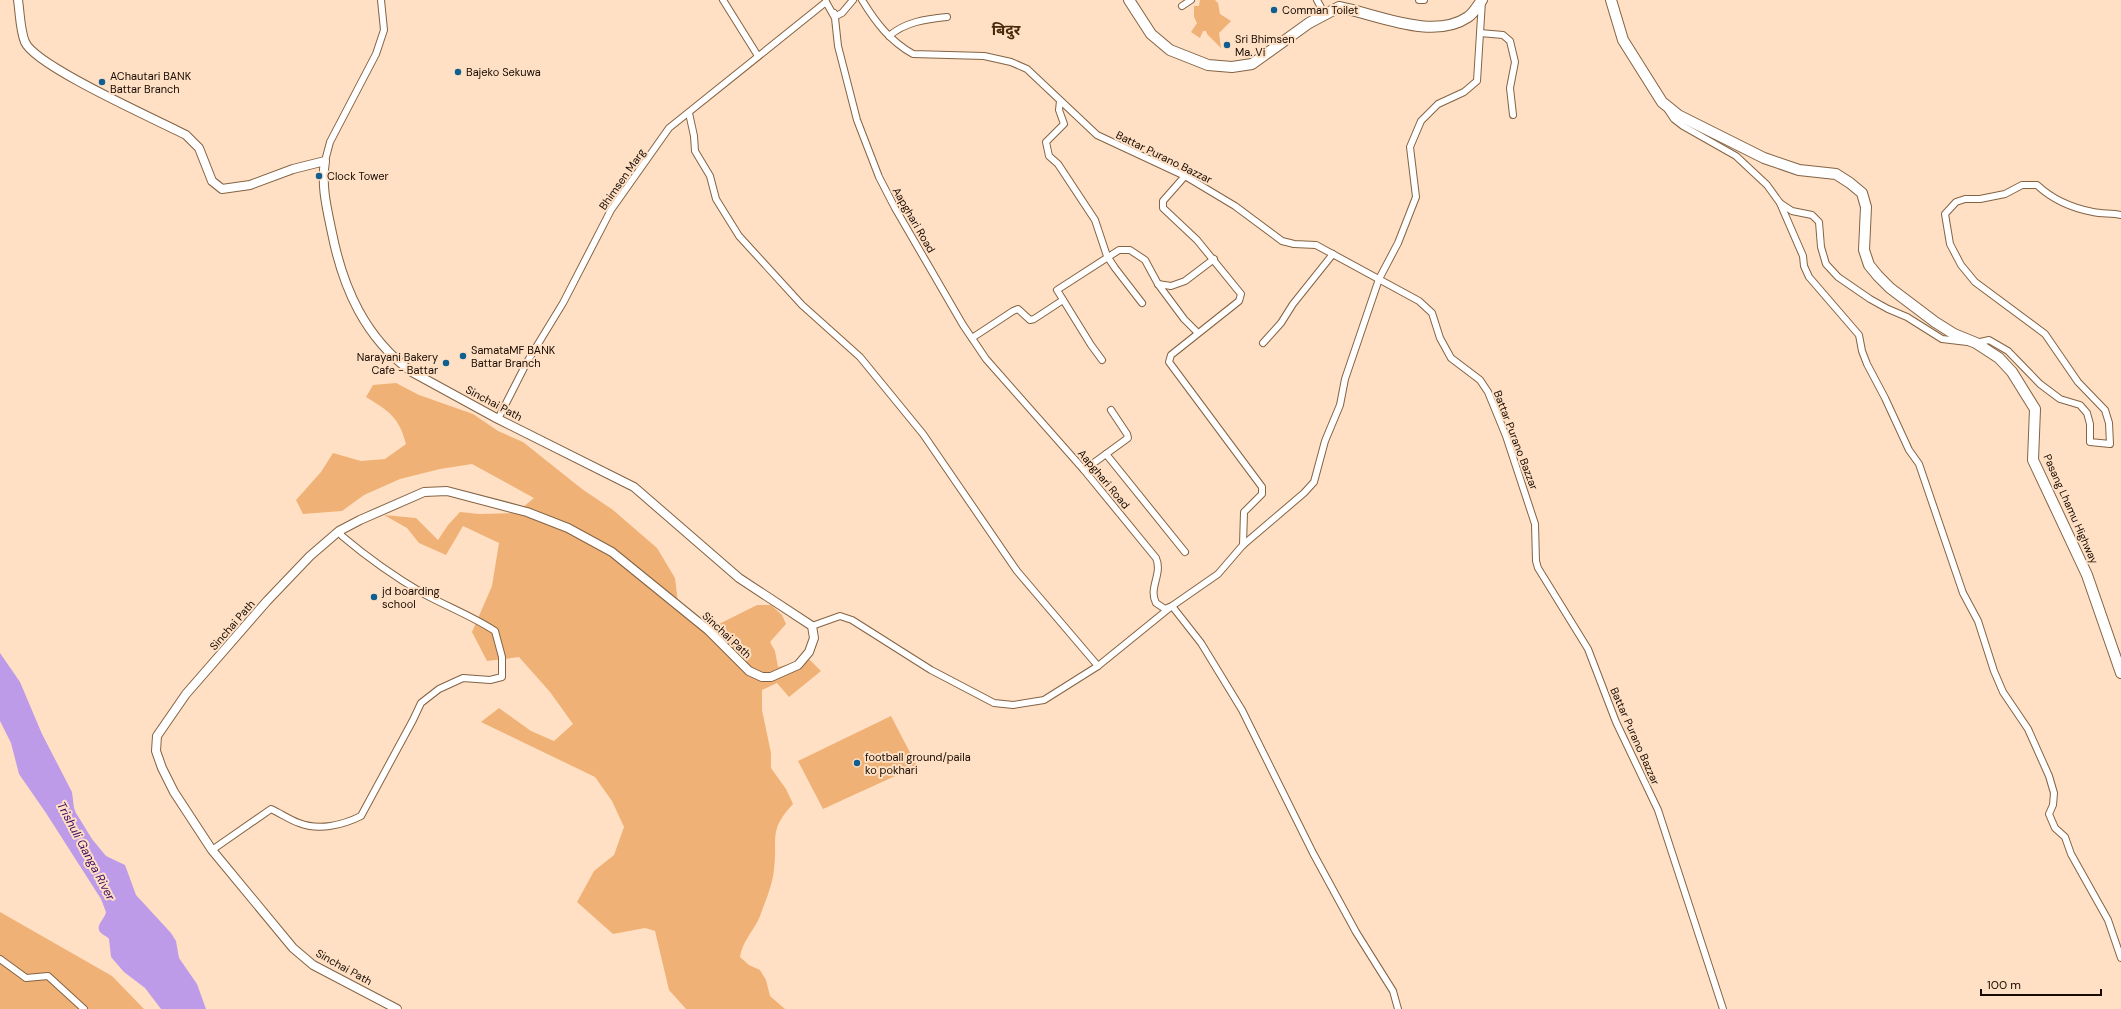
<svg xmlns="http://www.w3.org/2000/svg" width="2121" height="1009" font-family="'DM Sans','Noto Sans Devanagari',sans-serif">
<rect width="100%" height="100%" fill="#ffe0c4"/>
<!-- green -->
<g fill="#efb175">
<polygon points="1200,0 1215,0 1218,3 1220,14 1231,21 1219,33 1221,48 1207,34 1206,31 1203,31 1200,38 1191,32 1197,23 1194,17 1194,6 1199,6"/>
<path d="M396 383 419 395 473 414 498 431 523 442 582 489 613 510 657 548 675 578 678 603 697 620 719 624 757 605H771L782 615 786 624 770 642 775 651 778 667 809 659 821 671 789 697 777 683 762 690V710L771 753V768L786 789 793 804C768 831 778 837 774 869 773 884 765 902 760 916 754 931 742 941 740 957L749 965 760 970 766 980 770 996 785 1009H686L669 990 655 931 645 928 613 934 577 902 594 871 614 855 624 827 612 801 595 777 481 722 499 708 531 731 554 741 573 724 550 692 519 657 487 661 472 632 492 586 499 543 463 526 446 555 419 543 407 528 384 515 416 518 438 540 448 525 460 512 479 514 516 513 534 498 472 464 440 469 400 479 364 495 342 511 303 514 296 500 321 472 333 453 361 461 385 459 406 444C399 417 389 411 366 397L373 385Z"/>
<polygon points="891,716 917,766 823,809 798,761"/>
<polygon points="0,912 112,976 144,1009 0,1009"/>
</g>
<!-- water -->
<path fill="#bd9be8" d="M0 653 20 682 42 734 72 792 74 808 76 813 92 839 106 856 125 865 136 895 171 933 176 941 179 958 197 984 206 1009H161L145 988 124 972 111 957 109 939C107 936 104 936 101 933 94 926 105 919 106 912L101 899 46 813 19 774 11 743 0 721Z"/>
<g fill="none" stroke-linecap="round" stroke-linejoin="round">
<!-- minor casing -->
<g stroke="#846343" stroke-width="8">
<g id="minor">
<polyline points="723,0 758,56"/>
<path d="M862 0C876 23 890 41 913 54L984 56 1011 62 1027 69 1097 135 1185 176 1235 206 1282 241 1294 244 1316 245 1419 301 1432 313 1440 338 1451 358 1480 380 1488 392 1506 436 1535 524 1536 561 1538 568 1588 649 1616 722 1658 810 1723 1009"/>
<polyline points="1317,0 1324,13"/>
<polyline points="1419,0 1424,0"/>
<path d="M826 2 835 18 838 46 857 120 879 177 895 208 963 325 986 359 1084 470 1156 558C1163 574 1148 588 1156 603L1165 609 1172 606 1218 574 1243 545 1304 493 1314 482 1325 441 1340 405 1345 379 1379 279 1398 243 1416 197 1410 147 1421 121 1438 104 1464 92 1477 81 1482 1"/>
<polyline points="1182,6 1191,0"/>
<polyline points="834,13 836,16 842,13 853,0"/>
<polyline points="1480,33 1503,35 1510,41 1515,62 1510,88 1513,115"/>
<path d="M889 36C905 22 926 19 947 17"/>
<polyline points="1060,101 1059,110 1064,124 1046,142 1049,156 1058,164 1095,220 1107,256 1115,268 1142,303"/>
<path d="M1668 110 1674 119 1683 126 1736 156 1767 185 1780 203 1792 211 1812 215 1819 222 1821 247 1826 264 1838 277 1870 299 1888 309 1907 317 1942 339 1976 343 1989 340 2008 351 2040 384 2060 399 2080 405 2087 413 2090 424V442L2110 444 2109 423 2105 410 2078 382 2045 334 1975 282 1961 265 1950 244 1945 214 1956 202 1965 199H1980L2005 194 2022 185H2037C2053 200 2072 208 2093 212 2102 214 2112 213 2121 215"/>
<polyline points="689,113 694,136 695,151 710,176 716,199 739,236 802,305 860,357 923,434 1017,571 1098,666"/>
<polyline points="325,161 330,142 376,54 384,30 381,0"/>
<polyline points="1185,176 1163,201 1163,208 1197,240 1241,294 1239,301 1171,355 1169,362 1262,487 1262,494 1244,512 1243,545"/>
<polyline points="1780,203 1803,256 1804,266 1809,277 1859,335 1862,351 1867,364 1885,398 1909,450 1919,464 1963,593 1978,621 1994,671 2003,692 2028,729 2049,776 2054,793 2053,805 2049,814 2055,828 2065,837 2071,854 2108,920 2121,958"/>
<polyline points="1158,284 1171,286 1185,281 1214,259"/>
<polyline points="972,338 1013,311 1018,309 1030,320 1034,319 1063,300"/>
<polyline points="1263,343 1281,323 1293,304 1333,254"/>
<polyline points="1102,360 1091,345 1057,290 1119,250 1130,250 1145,260 1158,284 1184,319 1198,333"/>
<polyline points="498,419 527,362 563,303 611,210 669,128 826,2"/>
<polyline points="1106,454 1185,552"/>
<polyline points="1084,470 1128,438 1127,434 1111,410"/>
<polyline points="812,626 840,616 852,620 931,670 994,703 1013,705 1044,700 1098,666 1172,606 1201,643 1242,710 1313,853 1356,932 1393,991 1398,1009"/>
<path d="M212 850 271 809C280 813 290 820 299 823 319 831 343 825 361 816L413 720 421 703 439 689 463 678 490 680 502 677V657L495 631C472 616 448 607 424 594 395 577 368 558 342 536L339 531"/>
<polyline points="0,959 26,978 48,976 84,1009"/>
</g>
</g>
<!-- tertiary casing -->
<g stroke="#846343" stroke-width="10">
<path id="tertiary" d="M18 0C20 13 20 30 25 42 35 66 157 120 186 135L199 148 212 181 222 189 250 185 293 169 325 161C321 186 327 209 332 233 343 288 365 338 412 372L498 419 634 487 739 578 812 626 814 638 809 652 798 665 771 677H762L749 671 708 630 612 552 568 528 527 512 447 491 424 492 360 520 339 531 310 556 267 601 186 694 157 736 156 751 162 768 174 792 212 850 293 948 313 965 397 1009"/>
</g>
<!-- primary casing -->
<g stroke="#846343" stroke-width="12">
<g id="primary">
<path d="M1129 0 1151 34 1170 50 1208 65 1232 67 1252 64 1309 23 1339 7C1376 14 1433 41 1468 17 1474 13 1478 5 1482 0"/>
<polyline points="1611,0 1623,40 1662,102 1678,115 1764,158 1799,170 1836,174 1850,183 1862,193 1866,207 1864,250 1869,265 1878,276 1890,288 1935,322 1954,334 1976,343 1999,358 2012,372 2035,409 2033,460 2087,575 2121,673"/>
</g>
</g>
<!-- minor -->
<use href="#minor" stroke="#fff" stroke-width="6"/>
<!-- tertiary -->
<use href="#tertiary" stroke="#fff" stroke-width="8"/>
<!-- primary -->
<use href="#primary" stroke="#fff" stroke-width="10"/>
</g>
<!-- markers -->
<g fill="#115f91" stroke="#ffe0c4" stroke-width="1.5">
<circle cx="1274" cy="10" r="4"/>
<circle cx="1227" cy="45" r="4"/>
<circle cx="458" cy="72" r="4"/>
<circle cx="102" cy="82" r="4"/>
<circle cx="319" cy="176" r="4"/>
<circle cx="463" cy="356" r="4"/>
<circle cx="446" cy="363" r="4"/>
<circle cx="374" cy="597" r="4"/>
<circle cx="857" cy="763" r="4"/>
</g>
<g text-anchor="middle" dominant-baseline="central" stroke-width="4" stroke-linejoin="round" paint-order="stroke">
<!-- poi labels -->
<g font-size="11" fill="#160a01" stroke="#ffe0c4" text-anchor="start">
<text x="1282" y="10">Comman Toilet</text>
<text x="1235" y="39">Sri Bhimsen<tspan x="1235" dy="13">Ma. Vi</tspan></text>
<text x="466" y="72">Bajeko Sekuwa</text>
<text x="110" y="76">AChautari BANK<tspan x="110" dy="13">Battar Branch</tspan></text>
<text x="327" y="176">Clock Tower</text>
<text x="471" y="350">SamataMF BANK<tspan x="471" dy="13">Battar Branch</tspan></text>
<text x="438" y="357" text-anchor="end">Narayani Bakery<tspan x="438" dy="13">Cafe - Battar</tspan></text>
<text x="382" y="591">jd boarding<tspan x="382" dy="13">school</tspan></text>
<text x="865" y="757">football ground/paila<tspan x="865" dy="13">ko pokhari</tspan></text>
</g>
<!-- street labels -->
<g font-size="11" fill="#160a01" stroke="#ffe0c4">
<text transform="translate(1164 157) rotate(26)">Battar Purano Bazzar</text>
<text transform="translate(622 179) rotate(-55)">Bhimsen Marg</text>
<text transform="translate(914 220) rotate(60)">Aapghari Road</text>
<text transform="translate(494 403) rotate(28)">Sinchai Path</text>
<text transform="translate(1516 440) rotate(69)">Battar Purano Bazzar</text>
<text transform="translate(1104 479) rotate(50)">Aapghari Road</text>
<text transform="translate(2071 509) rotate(66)">Pasang Lhamu Highway</text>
<text transform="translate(232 625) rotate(-49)">Sinchai Path</text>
<text transform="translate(727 635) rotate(43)">Sinchai Path</text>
<text transform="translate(1635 736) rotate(66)">Battar Purano Bazzar</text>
<text transform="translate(344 967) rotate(29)">Sinchai Path</text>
</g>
<!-- water labels -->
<g font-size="12" font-style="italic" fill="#3f0a66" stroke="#ffe0c4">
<text transform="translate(86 851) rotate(62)">Trishuli Ganga River</text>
</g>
<!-- district labels -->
<g font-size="15" font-weight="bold" fill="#472a09" stroke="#ffe0c4">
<text x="1006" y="30">बिदुर</text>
</g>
</g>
<!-- scale -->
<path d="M1981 989v6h120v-6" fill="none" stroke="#160a01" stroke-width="2"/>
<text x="1987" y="989" font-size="12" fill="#160a01" stroke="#ffe0c4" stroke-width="3" paint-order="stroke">100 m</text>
</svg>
